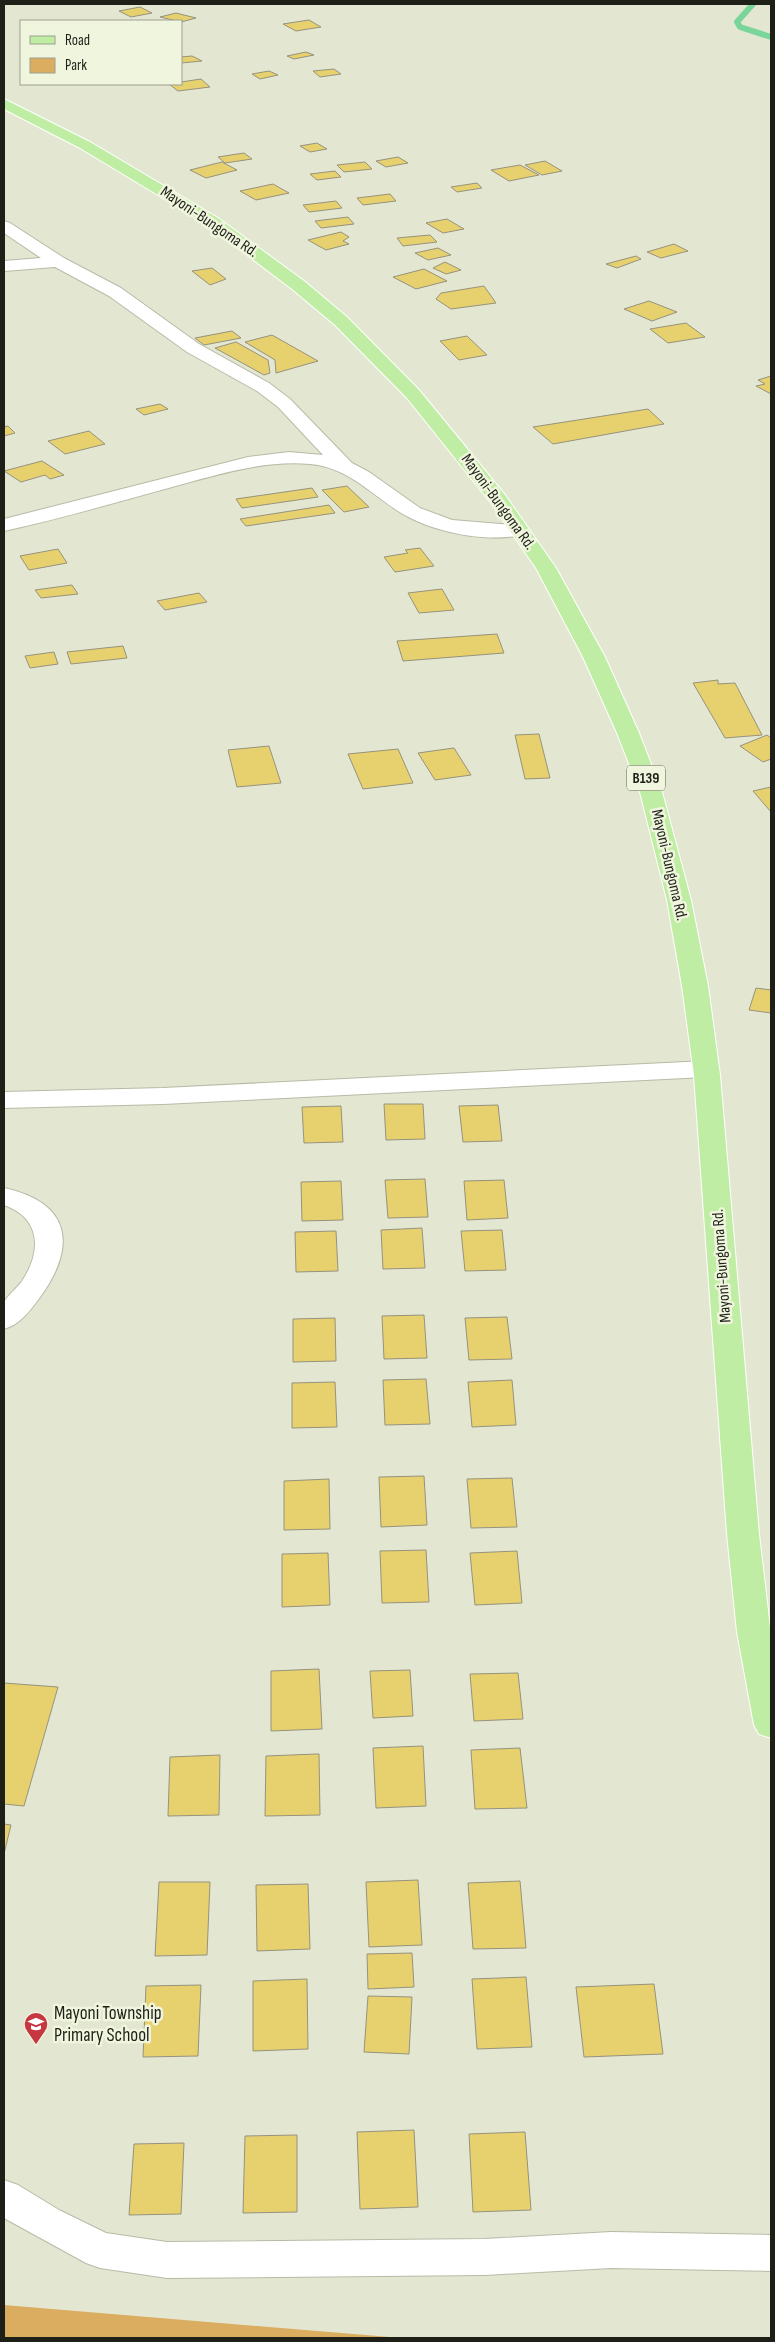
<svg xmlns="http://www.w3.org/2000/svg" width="775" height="2342" font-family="'Sofia Sans Condensed',sans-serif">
<rect width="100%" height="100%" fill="#e3e7d1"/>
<!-- green -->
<polygon fill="#dbad61" points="4,2305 402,2338 4,2338"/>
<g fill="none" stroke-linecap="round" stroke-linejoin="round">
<!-- stream -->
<polyline stroke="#7ad59a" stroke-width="6" points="753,4 737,22 740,27 771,37"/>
</g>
<!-- building -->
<g fill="#e7d16e" stroke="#96927e">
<polygon points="140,7 152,13 131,17 119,11"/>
<polygon points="176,13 196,18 181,22 160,17"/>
<polygon points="309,20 321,27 296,31 283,24"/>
<polygon points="306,52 314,55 294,59 287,56"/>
<polygon points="192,56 202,61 181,63 181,57"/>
<polygon points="334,69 341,74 320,77 313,71"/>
<polygon points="269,71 278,75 260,79 252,74"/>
<polygon points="201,79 210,87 178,91 169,84 181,84 181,82"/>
<polygon points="317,143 327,149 310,152 300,146"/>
<polygon points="244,153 252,159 225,163 218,157"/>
<polygon points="398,157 408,163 386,167 376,161"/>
<polygon points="545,161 562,171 542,175 525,165"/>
<polygon points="222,162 237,170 206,178 190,170"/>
<polygon points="365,162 372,169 344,172 337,165"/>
<polygon points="520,165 539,175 509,181 491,170"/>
<polygon points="335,171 341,177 317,180 310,174"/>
<polygon points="477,183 482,188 457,192 451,187"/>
<polygon points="273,184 289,193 256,200 240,191"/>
<polygon points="390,194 396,201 363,205 357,198"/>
<polygon points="336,201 342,208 309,212 303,205"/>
<polygon points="348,217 354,224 321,228 315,221"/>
<polygon points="447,219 464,229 443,233 426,223"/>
<polygon points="341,232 349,237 343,241 349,244 326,250 308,240"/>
<polygon points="430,235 437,242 403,246 397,238"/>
<polygon points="674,244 688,251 661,258 647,252"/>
<polygon points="438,248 451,255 428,260 415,253"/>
<polygon points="636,256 641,259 617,268 606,264"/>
<polygon points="445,262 461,270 446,274 433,268"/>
<polygon points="212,268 226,279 210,285 192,271"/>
<polygon points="424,269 447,281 416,289 393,277"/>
<polygon points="484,286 496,303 451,309 436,299 441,293"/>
<polygon points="649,301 677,312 652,321 624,309"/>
<polygon points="686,323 705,337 668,343 650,329"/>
<polygon points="232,331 241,338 204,345 195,338"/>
<polygon points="272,335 318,361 276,373 275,360 245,342"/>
<polygon points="467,336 487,355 459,360 440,341"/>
<polygon points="236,342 268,360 270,373 264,375 215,348"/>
<polygon points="771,376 771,394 756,386 765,384 758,380"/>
<polygon points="160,404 168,409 144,415 136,409"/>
<polygon points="648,409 664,424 553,444 533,427"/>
<polygon points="8,426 15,433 4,436 4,427"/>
<polygon points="89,431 105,444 65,454 48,441"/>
<polygon points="42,461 64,475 50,479 45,475 21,482 4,471"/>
<polygon points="347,486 369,507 344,512 322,490"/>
<polygon points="312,488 318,497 242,508 236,499"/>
<polygon points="329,505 335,513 246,526 240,519"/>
<polygon points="420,548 434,566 395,572 384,557 408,553 405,550"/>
<polygon points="58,549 67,563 29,570 20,556"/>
<polygon points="72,585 78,594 41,598 35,590"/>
<polygon points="442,589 454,610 419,613 408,593"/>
<polygon points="199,593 207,602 165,610 157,601"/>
<polygon points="497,634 504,653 403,661 397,641"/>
<polygon points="123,646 127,658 71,664 67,652"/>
<polygon points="54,652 58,664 30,668 25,656"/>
<polygon points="718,680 718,684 735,683 762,735 725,738 693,683"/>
<polygon points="539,734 550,778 525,779 515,735"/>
<polygon points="767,735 771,738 771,759 763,762 740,746"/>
<polygon points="269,746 281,783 237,787 228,750"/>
<polygon points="454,748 471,775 435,780 418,753"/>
<polygon points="398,749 413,783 363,789 348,754"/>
<polygon points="771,787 771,812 753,791"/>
<polygon points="756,988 771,990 771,1013 749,1010"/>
<polygon points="384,1104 423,1104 425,1139 386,1140"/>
<polygon points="498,1105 502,1141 463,1142 459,1106"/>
<polygon points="341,1106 343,1142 304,1143 302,1107"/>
<polygon points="425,1179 428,1217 388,1218 385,1180"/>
<polygon points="504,1180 508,1218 467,1220 464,1181"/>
<polygon points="341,1181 343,1220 302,1221 301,1182"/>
<polygon points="422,1228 425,1268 383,1269 381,1230"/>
<polygon points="502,1230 506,1270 465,1271 461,1231"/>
<polygon points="336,1231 338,1271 296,1272 295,1232"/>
<polygon points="424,1315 427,1358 384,1359 382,1316"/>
<polygon points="507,1317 512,1359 469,1360 465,1318"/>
<polygon points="335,1318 336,1361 293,1362 293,1319"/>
<polygon points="426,1379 430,1424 385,1425 383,1380"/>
<polygon points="512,1380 516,1425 472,1427 468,1382"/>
<polygon points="335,1382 337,1427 292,1428 292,1383"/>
<polygon points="424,1476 427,1525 381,1527 379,1477"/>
<polygon points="512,1478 517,1527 471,1528 467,1479"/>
<polygon points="329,1479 330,1529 284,1530 284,1481"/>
<polygon points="426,1550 429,1602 382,1603 380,1551"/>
<polygon points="517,1551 522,1603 475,1605 470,1553"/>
<polygon points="328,1553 330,1605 282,1607 282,1554"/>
<polygon points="319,1669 322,1729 271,1731 271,1671"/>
<polygon points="410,1670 413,1716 373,1718 370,1671"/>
<polygon points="518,1673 523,1719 474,1721 470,1674"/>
<polygon points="4,1683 58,1687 24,1806 4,1804"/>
<polygon points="423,1746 426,1806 376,1808 373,1748"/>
<polygon points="520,1748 527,1808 475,1809 471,1750"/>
<polygon points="316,1754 319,1754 320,1815 265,1816 266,1756"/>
<polygon points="220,1755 219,1815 168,1816 170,1757"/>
<polygon points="4,1824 11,1825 4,1854"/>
<polygon points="418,1880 422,1945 369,1947 366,1882"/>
<polygon points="520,1881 526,1948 473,1949 468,1883"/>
<polygon points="159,1882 210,1882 207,1955 155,1956"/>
<polygon points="308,1884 310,1949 257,1951 256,1885"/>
<polygon points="412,1953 414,1987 368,1989 367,1954"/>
<polygon points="526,1977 532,2047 477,2049 472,1979"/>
<polygon points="307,1979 308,2049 253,2051 253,1981"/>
<polygon points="654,1984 663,2054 584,2057 576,1987"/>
<polygon points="201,1985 198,2056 143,2057 146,1986"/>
<polygon points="368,1996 412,1997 409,2054 364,2052"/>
<polygon points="414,2130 418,2207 360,2209 357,2132"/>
<polygon points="525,2132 531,2210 473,2212 469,2134"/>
<polygon points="297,2135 297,2212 243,2213 245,2136"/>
<polygon points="184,2143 181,2214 129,2215 134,2144"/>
</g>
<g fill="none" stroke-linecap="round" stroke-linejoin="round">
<!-- minor casing -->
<g stroke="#b7bba6" stroke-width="2">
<g id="minor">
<path d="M4 221 10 223 64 258 121 288 199 344 269 383 290 399 352 463 369 472 420 508 452 520 526 526 529 530 526 534C487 544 428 532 395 509 367 490 345 467 310 464 267 460 224 473 183 484 124 500 64 518 4 531V519L248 457 289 452 323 455 278 407 257 391 187 352 109 296 55 267 4 271V261L41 258 4 233Z"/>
<polygon points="706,1061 715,1063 719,1069 715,1075 706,1077 163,1104 4,1108 4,1092 163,1088"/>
<path d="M4 1188C73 1203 77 1248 38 1300 29 1312 19 1325 4 1329 4 1323 1 1308 4 1302 8 1295 17 1288 22 1281 42 1251 41 1218 4 1205Z"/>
<polygon points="4,2180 18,2185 59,2210 106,2233 167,2242 485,2239 611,2232 771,2235 771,2271 611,2268 485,2275 167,2278 100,2268 86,2263 4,2218"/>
</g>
</g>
<!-- primary casing -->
<g stroke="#fff" stroke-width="2">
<polygon id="primary" points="4,99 90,142 218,218 304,281 347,317 419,390 505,495 556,568 605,657 639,733 662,792 691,900 708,986 720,1075 759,1534 771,1636 771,1738 759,1734 754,1725 737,1632 727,1534 694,1075 682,986 667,900 640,792 617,733 583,657 536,568 491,503 407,398 335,325 292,289 206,224 80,148 4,109"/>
</g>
<!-- minor -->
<use href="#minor" fill="#fff" fill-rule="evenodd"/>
<!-- primary -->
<use href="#primary" fill="#bfeda3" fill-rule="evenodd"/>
</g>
<!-- icons -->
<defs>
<g id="school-pin" transform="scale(1.25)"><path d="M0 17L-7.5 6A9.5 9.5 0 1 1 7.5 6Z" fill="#c73740" stroke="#f0f5de"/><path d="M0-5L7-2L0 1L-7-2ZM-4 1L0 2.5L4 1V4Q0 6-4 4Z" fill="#fff"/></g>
</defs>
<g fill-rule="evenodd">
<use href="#school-pin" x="36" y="2024"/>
</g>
<g text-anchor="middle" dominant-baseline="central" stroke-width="5" stroke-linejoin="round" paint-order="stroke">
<!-- shield labels -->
<rect fill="#f0f5de" stroke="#5d6053" stroke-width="1" x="627" y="765.5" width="38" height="25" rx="4"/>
<g font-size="15" font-weight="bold" fill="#1e2018">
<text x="646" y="778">B139</text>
</g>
<!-- street labels -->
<g font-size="16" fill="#1e2018" stroke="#f0f5de">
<text transform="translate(209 222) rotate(34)">Mayoni-Bungoma Rd.</text>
<text transform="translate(498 502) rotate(54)">Mayoni-Bungoma Rd.</text>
<text transform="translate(669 865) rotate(77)">Mayoni-Bungoma Rd.</text>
<text transform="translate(722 1266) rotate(-94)">Mayoni-Bungoma Rd.</text>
</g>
<!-- near-poi labels -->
<g font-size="19" fill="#1e2018" stroke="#f0f5de" text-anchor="start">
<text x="54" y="2013">Mayoni Township<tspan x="54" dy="22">Primary School</tspan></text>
</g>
</g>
<!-- border -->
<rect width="775" height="2342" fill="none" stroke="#1e2018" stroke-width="10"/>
<!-- legend -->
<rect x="20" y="20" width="162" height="65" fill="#f0f5de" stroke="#9ca08f"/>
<rect x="30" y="36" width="25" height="8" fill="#bfeda3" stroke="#9ca08f"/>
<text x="65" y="45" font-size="15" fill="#1e2018">Road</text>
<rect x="30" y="58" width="25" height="15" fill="#dbad61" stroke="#9ca08f"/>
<text x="65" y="70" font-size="15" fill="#1e2018">Park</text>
</svg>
